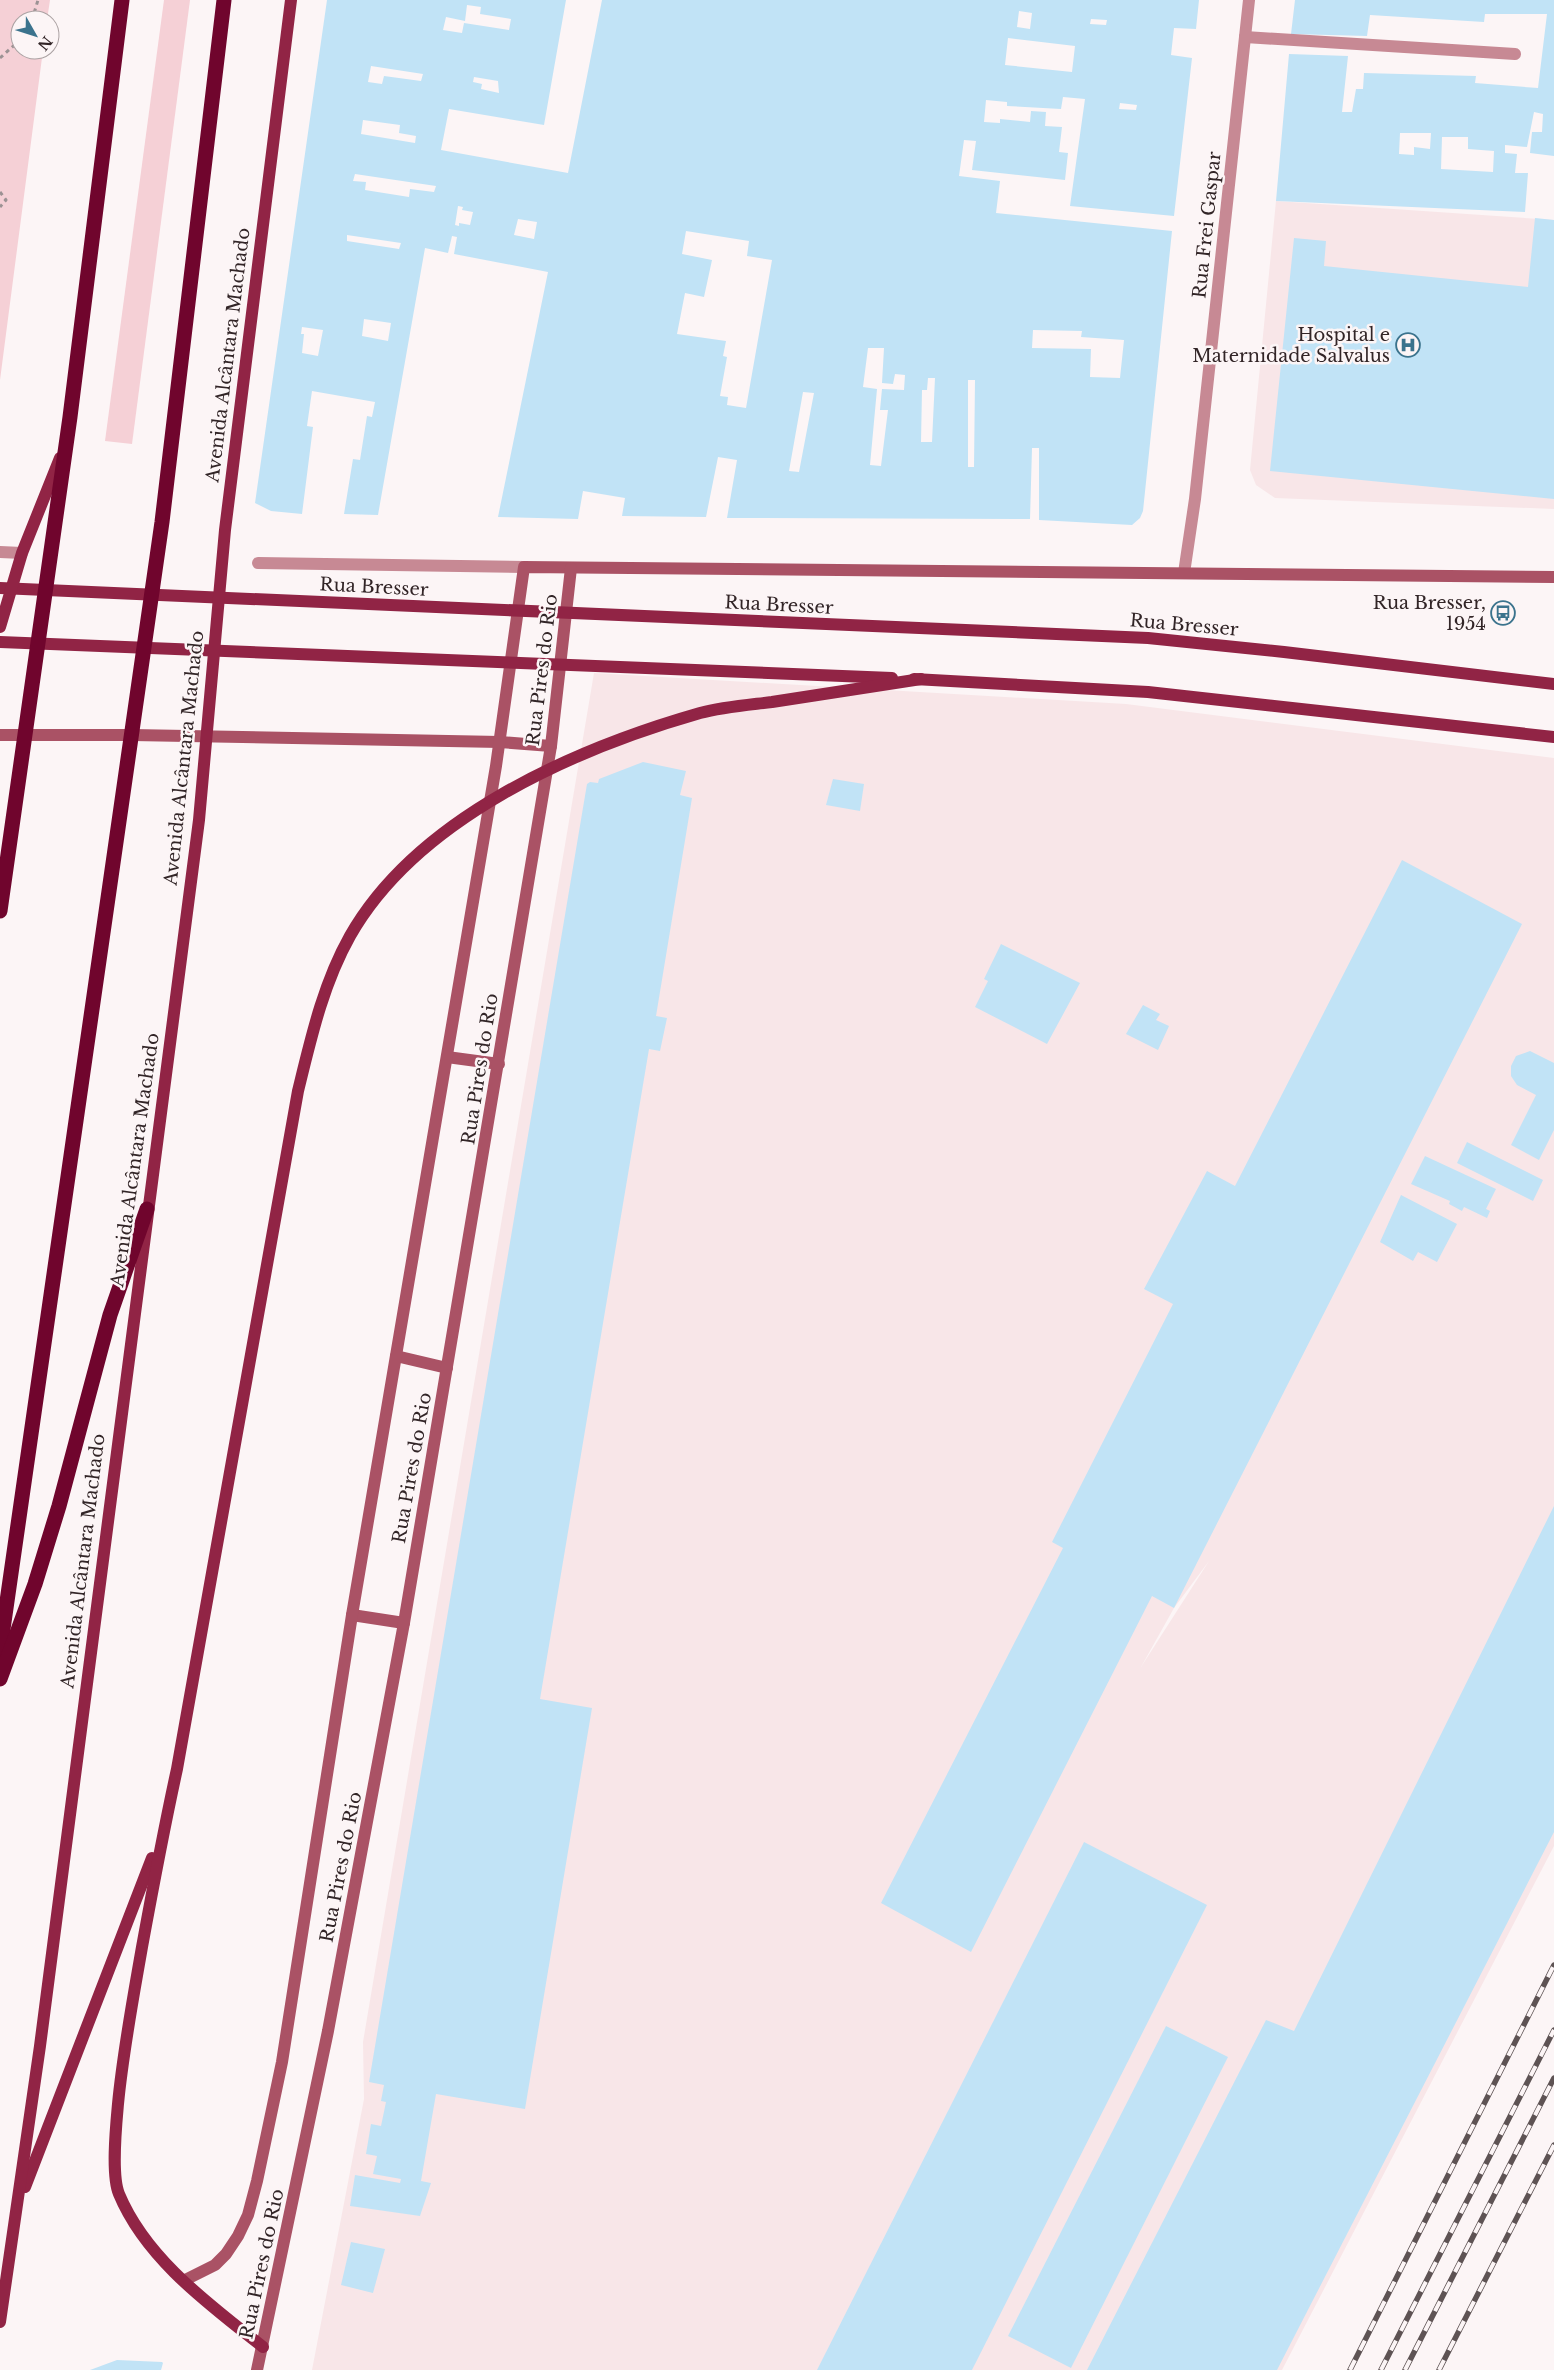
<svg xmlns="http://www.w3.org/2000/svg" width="1554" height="2370" font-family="'Libre Baskerville',serif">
<rect width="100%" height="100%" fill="#fcf5f6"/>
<!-- built -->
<g fill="#f8e6e8" fill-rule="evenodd">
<polygon points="1276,201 1554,220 1554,509 1275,498 1256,485 1250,470"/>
<path d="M594 673 1126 704 1554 758V1846L1282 2370H312L364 2099 363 2042ZM1209 1561 1141 1667 1174 1608Z"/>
</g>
<!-- green -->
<g fill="#f5d0d6">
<polygon points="0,0 50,0 47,20 20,20 20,50 43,50 0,380"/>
<polygon points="164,0 190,0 132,444 105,441"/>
</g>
<!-- building -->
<g fill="#c1e3f6" fill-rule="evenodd">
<path d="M327 0H566L544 125 449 109 441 150 568 173 602 0H1199L1196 29 1174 28 1171 55 1192 58 1174 216 1070 206 1085 99 1063 97 1061 109 1007 106V102L986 100 984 122 1000 123V119L1030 122 1031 111 1046 112 1045 126 1062 127 1059 152 1068 153 1065 180 972 170 976 141 964 140 959 176 1000 181 996 213 1172 231 1143 511 1140 518 1132 525 1039 520V448H1032L1030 519 727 518 737 460 718 457 706 517 622 516 625 498 583 491 578 519 498 517 548 272 454 254 457 237 452 236 448 253 425 248 378 515 344 514 353 459 360 460 367 416 372 417 375 402 312 391 307 426 313 427 302 514 271 511 255 503ZM467 5 481 7 480 14 511 19 509 30 464 23 462 33 443 30 446 17 465 21ZM1019 11 1032 13 1030 29 1017 27ZM1091 19 1107 20 1106 25 1090 24ZM1008 38 1075 46 1072 72 1005 65ZM371 66 423 74 421 81 384 76 382 84 368 82ZM474 77 498 81 499 93 481 89 482 84 473 82ZM1120 103 1137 105 1136 110 1119 109ZM363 120 400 125 399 133 416 136 415 143 361 134ZM355 174 436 186 434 192 410 189 409 197 365 190 366 182 353 181ZM458 206 463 207 462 210 473 212 470 225 459 223V226L455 225ZM518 219 537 222 534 239 514 235ZM686 231 749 241 747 256 772 260 746 408 727 405 728 397 720 396 727 357 723 356 726 341 677 334 685 293 704 297 712 260 682 254ZM347 235 401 243 399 249 347 241ZM364 319 391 323 388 341 362 336ZM302 327 323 330 318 356 302 353 304 334H301ZM1033 330 1082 331 1081 337 1124 340 1120 378 1090 377 1091 349 1032 348ZM868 348H884L882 383 893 384 895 374 905 375 904 390 882 389 880 410H888L881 466 870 465 877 389 863 387ZM928 378H935L932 442H921L922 390H927ZM968 380H975L974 467H968ZM803 392 814 393 799 472 789 471Z"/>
<path d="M1295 0H1554V156L1530 153 1532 132H1542L1543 114 1534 112 1527 147 1505 145V153L1517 154 1515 173H1528L1525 212 1276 201 1289 54 1348 56 1342 112H1352L1356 89H1363L1364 73 1476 76 1475 83 1538 88 1547 14H1485L1484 22 1370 15 1367 36 1291 34ZM1400 133H1431L1430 149 1414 147V155L1399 154ZM1442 137H1468V149L1494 151 1493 172 1441 169Z"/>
<polygon points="1535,218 1554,220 1554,499 1270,471 1294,238 1326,241 1324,266 1528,287"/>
<polygon points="643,762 686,771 680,795 692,798 656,1016 667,1018 660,1051 649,1049 540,1699 592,1708 525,2109 436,2094 421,2181 431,2183 420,2216 350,2206 355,2175 400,2183 401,2179 373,2174 377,2156 366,2154 371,2124 381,2126 386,2102 381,2101 384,2085 369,2082 587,784 590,782 598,783 599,779"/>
<polygon points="833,779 864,784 860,811 826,805"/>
<polygon points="1402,860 1522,924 1174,1608 1152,1596 971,1952 881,1903 1063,1548 1052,1542 1173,1304 1144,1289 1207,1171 1235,1186"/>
<polygon points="1001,944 1080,983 1047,1044 975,1007 988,981 984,979"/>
<polygon points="1143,1005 1160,1014 1156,1020 1169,1026 1158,1050 1126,1034"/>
<polygon points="1530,1051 1554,1063 1554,1130 1539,1160 1511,1145 1536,1095 1517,1085 1511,1076 1511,1066 1516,1056"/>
<polygon points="1467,1142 1543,1180 1533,1201 1457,1163"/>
<polygon points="1425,1156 1496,1189 1486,1209 1490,1211 1487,1218 1464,1207 1462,1211 1449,1204 1450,1201 1411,1184"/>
<polygon points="1401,1195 1457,1224 1437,1262 1418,1252 1413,1261 1380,1242"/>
<polygon points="1554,1506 1554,1832 1277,2370 1087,2370 1266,2020 1294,2031"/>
<polygon points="1084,1842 1207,1905 972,2370 817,2370"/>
<polygon points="1166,2026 1228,2057 1071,2368 1008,2336"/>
<polygon points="351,2242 385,2249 373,2293 341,2285"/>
<polygon points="117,2360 162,2362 163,2363 161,2370 90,2370"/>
</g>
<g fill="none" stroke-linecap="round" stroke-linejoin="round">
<!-- path -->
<g stroke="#9c9294" stroke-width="3" stroke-dasharray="4 4" stroke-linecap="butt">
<polyline points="32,20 38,0"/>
<polyline points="0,58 20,40"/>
<polyline points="0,192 6,200 0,207"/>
</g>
<!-- street -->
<g stroke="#c78994" stroke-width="12">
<polyline points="1245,37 1515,54"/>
<polyline points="0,552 22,553"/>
<polyline points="258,563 524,567"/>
<polyline points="1184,573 1195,499 1249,0"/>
</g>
<!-- secondary -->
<g stroke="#aa5265" stroke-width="12">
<polyline points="0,735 132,735 500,742 551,746"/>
<polyline points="447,1057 499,1064"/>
<polyline points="396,1356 447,1368"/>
<polyline points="352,1615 404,1623"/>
<polyline points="185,2280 215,2265 226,2254 238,2236 248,2215 257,2181 282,2062 352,1615 496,766 524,567 1554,577"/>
<polyline points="257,2370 328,2031 404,1623 551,746 571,568"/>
</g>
<!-- primary -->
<g stroke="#912445" stroke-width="12">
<polyline points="0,588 1148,638 1284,652 1554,684"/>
<polyline points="0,627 22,553 60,458"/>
<polyline points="0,642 892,678"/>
<polyline points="914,679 1148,692 1554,737"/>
<polyline points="25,2187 152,1858"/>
<polyline points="0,2322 40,2046 199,820 225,530 291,0"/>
<path d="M263 2347C210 2305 146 2259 119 2194 111 2175 116 2126 118 2104 123 2051 133 1999 142 1947 153 1887 164 1828 177 1769L298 1091C311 1038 323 984 350 936 417 818 574 749 700 713 723 707 748 705 772 702 822 694 872 687 921 679"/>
</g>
<!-- highway -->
<g stroke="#70052d" stroke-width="15">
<polyline points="0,911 70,417 122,0"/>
<polyline points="0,1650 162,522 224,0"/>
<polyline points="0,1679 35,1584 59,1506 110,1315 147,1209"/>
</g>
<!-- rail casing -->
<g stroke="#5e5354" stroke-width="5.5">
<g id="rail">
<polyline points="1350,2370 1554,1965"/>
<polyline points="1381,2370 1554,2030"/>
<polyline points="1405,2370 1554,2078"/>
<polyline points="1439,2370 1554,2145"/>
</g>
</g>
<!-- rail -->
<use href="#rail" stroke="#fcf5f6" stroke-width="4" stroke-dasharray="11" stroke-linecap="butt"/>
</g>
<!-- icons -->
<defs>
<g id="hospital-ring" transform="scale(1.25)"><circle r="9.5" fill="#fcf5f6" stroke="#3b738d" stroke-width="1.5"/><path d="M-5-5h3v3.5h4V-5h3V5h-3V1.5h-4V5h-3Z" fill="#3b738d"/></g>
<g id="bus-ring" transform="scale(1.25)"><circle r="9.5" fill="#fcf5f6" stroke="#3b738d" stroke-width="1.5"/><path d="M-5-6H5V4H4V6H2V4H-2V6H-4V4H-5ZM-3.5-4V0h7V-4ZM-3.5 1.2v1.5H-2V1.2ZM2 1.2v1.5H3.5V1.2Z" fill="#3b738d"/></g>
</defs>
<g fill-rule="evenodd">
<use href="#hospital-ring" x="1408" y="345"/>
<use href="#bus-ring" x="1503" y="613"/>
</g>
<g text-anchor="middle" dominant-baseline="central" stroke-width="5" stroke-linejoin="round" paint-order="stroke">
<!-- street labels -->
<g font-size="18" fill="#322527" stroke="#fcf5f6">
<text transform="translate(1207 225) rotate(-84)">Rua Frei Gaspar</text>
<text transform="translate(228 355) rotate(-83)">Avenida Alcântara Machado</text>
<text transform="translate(374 587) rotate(3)">Rua Bresser</text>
<text transform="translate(779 605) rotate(3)">Rua Bresser</text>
<text transform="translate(1184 625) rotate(5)">Rua Bresser</text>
<text transform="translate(542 670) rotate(-83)">Rua Pires do Rio</text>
<text transform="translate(184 758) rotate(-84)">Avenida Alcântara Machado</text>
<text transform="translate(480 1069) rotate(-81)">Rua Pires do Rio</text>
<text transform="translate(135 1160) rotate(-82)">Avenida Alcântara Machado</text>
<text transform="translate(412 1468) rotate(-80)">Rua Pires do Rio</text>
<text transform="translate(83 1561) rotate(-83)">Avenida Alcântara Machado</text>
<text transform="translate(341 1867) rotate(-79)">Rua Pires do Rio</text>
<text transform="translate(262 2264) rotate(-78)">Rua Pires do Rio</text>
</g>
<!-- poi labels -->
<g font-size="18" fill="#322527" stroke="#fcf5f6" text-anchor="end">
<text x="1390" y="335">Hospital e<tspan x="1390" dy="21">Maternidade Salvalus</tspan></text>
<text x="1486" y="603">Rua Bresser,<tspan x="1486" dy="21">1954</tspan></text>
</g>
</g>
<!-- north arrow -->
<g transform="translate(35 35) rotate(129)"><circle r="24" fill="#fcf5f6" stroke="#aba2a3"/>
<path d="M0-4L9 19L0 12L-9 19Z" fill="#3b738d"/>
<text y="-8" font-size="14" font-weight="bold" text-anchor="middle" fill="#322527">N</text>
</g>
</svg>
